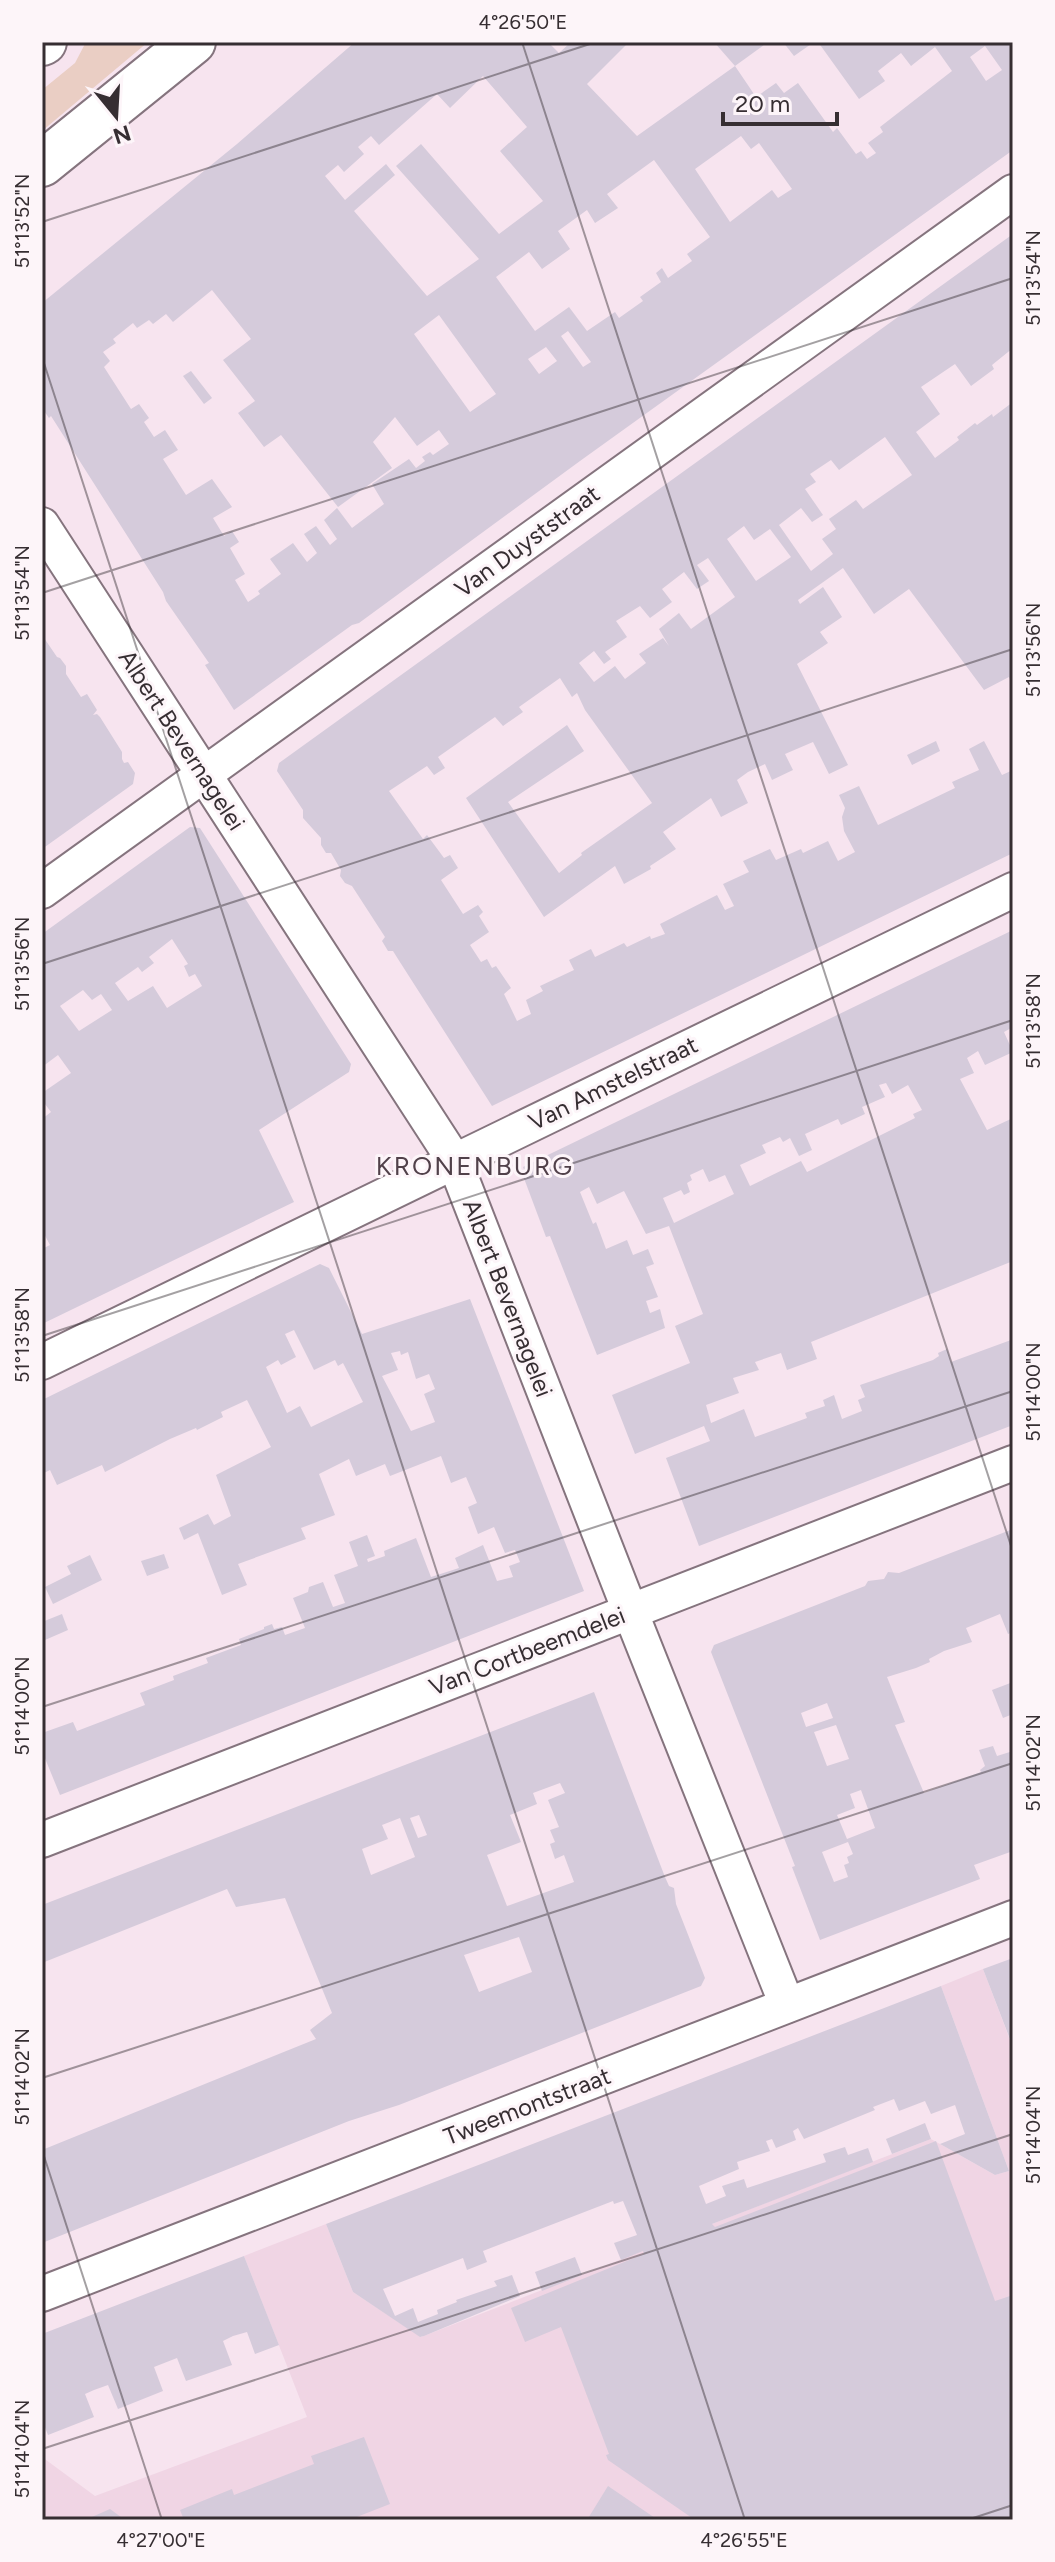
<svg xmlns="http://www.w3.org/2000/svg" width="1055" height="2562" font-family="Figtree,sans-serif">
<rect width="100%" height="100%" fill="#f7e4ef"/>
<!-- built -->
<polygon fill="#f0d5e4" points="983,1969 1013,2048 1013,2520 42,2520 42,2457 95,2496 307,2417 244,2256 326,2224 353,2292 421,2337 931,2139 995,2175 1009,2171 941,1986"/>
<!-- green -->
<polygon fill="#eacec4" points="86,42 148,42 42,131 42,90 75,63"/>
<!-- building -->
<g fill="#d5cbdb" fill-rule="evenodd">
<path d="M355 42H548L559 53 571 42H629L587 84 637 136 735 66 756 97 776 83 784 93 798 83 833 132 837 128 856 154 861 151 867 159 876 153 868 143 883 132 880 127 952 71 935 47 911 66 901 53 878 71 885 81 859 99 818 42H1013V150L580 461 359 623 352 625 234 710 205 665 209 663 166 601 163 592 51 416 49 418 42 408V303L237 144ZM985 46 1002 70 986 81 970 57ZM483 76 527 127 500 151 543 201 499 234 421 144 396 166 479 259 427 296 354 211 395 175 386 164 345 200 325 176 338 165 344 172 364 154 358 147 371 136 379 145 437 94 450 108ZM741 136 751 149 759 143 792 189 778 198 772 190 730 222 695 169ZM654 160 710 237 687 254 692 261 668 278 662 268 656 273 661 282 640 297 643 301 619 318 615 312 587 331 569 307 535 331 496 277 529 252 542 269 570 249 558 231 587 210 595 223 618 208 607 194ZM212 290 251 339 223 360 255 401 238 413 264 447 281 435 338 507 392 468 373 442 395 417 417 446 439 430 449 444 433 455 430 452 422 457 425 461 416 468 409 459 372 484 384 504 352 528 337 508 324 520 337 539 330 545 316 526 304 534 317 553 307 562 293 543 270 559 281 574 258 591 260 594 248 602 235 580 245 574 230 548 239 542 232 531 224 536 213 518 232 507 212 479 186 495 163 459 178 450 165 430 154 437 144 422 149 418 139 404 131 409 104 367 110 361 103 352 116 343 113 339 133 323 137 328 149 320 153 324 166 314 173 322ZM439 315 496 394 470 412 414 334ZM568 331 591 362 583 367 561 336ZM546 347 557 361 539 374 528 359Z"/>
<polygon points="714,42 768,42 735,66"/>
<polygon points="783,42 814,42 794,56"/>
<path d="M1013 234V338L1010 340 1013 348 992 365 994 369 971 386 955 364 921 387 940 414 916 432 935 458 959 440 957 437 975 423 977 425 992 414 993 417 1013 402V685L1009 677 984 690 909 589 874 614 843 568 798 600 800 604 823 587 842 617 820 632 828 643 797 664 848 765 829 774 813 742 785 754 793 770 772 780 765 764 748 772 737 780 748 803 721 817 711 798 663 832 676 849 650 866 651 869 624 884 615 866 544 917 466 798 567 725 584 751 508 802 559 873 582 855 581 853 652 803 585 710 577 693 572 697 560 678 519 707 523 712 503 726 495 717 438 757 445 768 434 775 427 766 389 791 423 839 427 835 444 858 450 855 458 868 441 880 463 914 478 905 483 912 479 916 489 932 470 945 481 962 487 959 492 968 496 966 511 988 504 994 517 1021 531 1014 526 1000 543 991 540 986 574 970 569 960 591 949 595 957 624 943 627 947 650 936 651 939 665 934 660 924 717 895 725 910 734 906 723 884 749 872 743 861 770 849 776 860 801 849 803 853 828 841 838 861 855 852 844 831 842 817 845 808 839 795 859 786 878 825 955 788 952 782 979 770 969 749 984 741 1002 775 1013 770V853L492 1106 398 959 393 951H388L382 941 385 937 352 886 345 883 340 876 341 870 331 853H326L321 845V838L303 818V810L277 771 279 763ZM885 437 912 475 863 509 856 500 829 519 836 529 822 539 833 554 811 571 779 525 801 508 812 522 823 515 805 489 816 482 810 474 831 460 839 470ZM744 526 754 540 770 529 791 557 756 581 727 539ZM708 558 735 597 691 629 679 613 659 629 669 646 663 638 639 654 646 663 625 679 615 666 594 682 579 663 594 651 604 664 611 659 605 652 627 637 616 621 640 606 650 618 672 602 662 589 684 572 697 589 709 581 697 565Z"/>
<polygon points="191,371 212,398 204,404 183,376"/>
<polygon points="42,635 57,657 60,658 66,666 66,674 81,697 87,694 97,710 93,715 97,714 100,717 122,752 122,759 124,763 128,762 135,773 133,784 42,849"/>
<polygon points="936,741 940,751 912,765 907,755"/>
<path d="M190 827 200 828 351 1064 349 1072 259 1130 294 1202 42 1324V1249L50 1245 42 1230V1119L51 1112 42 1100V1093L71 1073 58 1055 42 1067V934ZM172 939 188 964 184 966 189 977 195 974 202 986 167 1008 153 986 128 1001 115 983 138 967 142 972 154 963 149 957ZM83 990 92 1000 101 994 112 1010 79 1031 60 1006Z"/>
<path d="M1013 930V1027L1004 1032 1013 1052 985 1065 978 1051 967 1058 974 1073 960 1079 987 1130 1013 1118V1261L811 1342 817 1359 787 1370 781 1353 755 1362 759 1370 733 1378 739 1393 706 1405 711 1423 744 1409 755 1437 807 1418 805 1413 825 1406 823 1400 834 1395 842 1419 862 1411 858 1400 865 1397 860 1385 933 1360 939 1356 938 1353 947 1349 951 1362 1011 1340 1013 1425 699 1546 666 1458 710 1441 704 1426 635 1454 612 1395 690 1363 675 1326 703 1314 669 1226 646 1234 624 1191 597 1204 589 1187 580 1192 593 1224 596 1222 606 1249 627 1240 633 1255 648 1249 654 1264 646 1267 658 1297 646 1301 650 1313 660 1309 665 1328 597 1355 552 1241 550 1236 546 1237 522 1173 525 1172 523 1167ZM886 1083 892 1094 908 1085 922 1110 913 1114 915 1118 807 1172 801 1161 750 1186 740 1165 766 1153 762 1145 780 1137 783 1142 790 1138 799 1156 812 1150 805 1134 838 1119 841 1125 865 1114 862 1107 885 1097 879 1085ZM703 1169 709 1182 725 1175 734 1194 674 1223 663 1198 681 1190 684 1195 690 1192 687 1183 692 1180 690 1175Z"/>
<path d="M320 1264 329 1268 362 1334 470 1299 584 1591 60 1795 42 1751V1733L73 1722 77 1731 145 1705 140 1693 174 1680 173 1676 208 1663 206 1658 241 1645 239 1639 264 1629V1627L272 1624 274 1629 282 1627 285 1635 305 1628 293 1598 308 1592 309 1587 323 1582 333 1607 345 1603 334 1575 358 1566 349 1542 367 1535 375 1556 367 1559 368 1562 385 1556 384 1551 416 1538 431 1577 459 1568 455 1558 483 1545 497 1581 513 1577 509 1566 520 1562 515 1550 505 1553 494 1527 478 1534 468 1507 477 1503 466 1477 451 1483 441 1456 390 1476 385 1464 356 1476 349 1459 319 1474 335 1515 301 1528 306 1539 238 1564 247 1585 222 1595 198 1533 184 1540 179 1528 208 1514 214 1525 231 1516 216 1475 271 1447 247 1400 221 1412 223 1417 197 1430 196 1428 170 1439 105 1472 102 1465 57 1485 50 1470 42 1474V1400ZM294 1330 314 1370 335 1360 338 1366 343 1363 363 1402 311 1427 300 1406 287 1413 266 1367 278 1360 281 1365 296 1357 285 1334ZM400 1351 401 1355 408 1352 416 1379 429 1374 435 1389 424 1394 435 1422 411 1431 382 1376 398 1370 391 1353Z"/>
<path d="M1013 1529V1632L1008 1634 1000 1614 966 1628 972 1642 944 1651 929 1659 930 1662 916 1668 887 1677 905 1722 895 1725 924 1793 981 1772 980 1770 985 1766 979 1750 993 1746 997 1756 1013 1751V1851L974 1865 980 1879 820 1940 792 1867 795 1866 711 1652 714 1645 865 1586 868 1581 884 1579 888 1572 899 1573ZM827 1703 833 1718 806 1727 801 1713ZM836 1725 849 1759 827 1766 814 1732ZM861 1790 875 1828 847 1839 837 1815 855 1808 850 1794ZM848 1842 853 1854 847 1857 849 1863 844 1865 848 1877 834 1882 822 1852Z"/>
<polygon points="164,1554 169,1568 147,1576 141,1561"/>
<polygon points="90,1555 102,1580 53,1604 45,1587 71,1574 67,1566"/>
<polygon points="62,1614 68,1630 45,1640 42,1622"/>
<polygon points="1013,1682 1013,1714 1003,1718 992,1690"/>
<path d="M594 1692 665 1877 669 1886 674 1888 676 1904 705 1978 701 1986 399 2105 349 2121 42 2243V2150L316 2039 310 2030 332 2013 285 1898 236 1907 227 1889 42 1963V1905ZM560 1783 565 1793 548 1800 559 1827 550 1830 555 1842 550 1844 555 1859 564 1855 574 1882 507 1906 487 1855 521 1842 510 1815 537 1804 533 1793ZM419 1815 427 1835 418 1838 410 1818ZM400 1818 415 1857 371 1875 362 1849 388 1839 382 1825ZM519 1937 532 1972 479 1992 464 1955Z"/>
<polygon points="1013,1958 1013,2047 983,1969"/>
<polygon points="941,1986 1009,2171 995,2175 940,2144 965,2134 955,2105 931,2114 925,2101 899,2111 894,2099 873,2107 875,2110 804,2139 798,2128 793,2131 796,2140 776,2148 772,2139 766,2141 770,2151 737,2162 739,2169 699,2186 706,2204 726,2196 722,2186 744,2179 747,2188 826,2162 823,2154 845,2147 848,2155 868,2148 873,2162 712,2224 715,2227 936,2141 995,2301 1013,2295 1013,2520 695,2520 608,2460 606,2455 609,2454 561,2327 525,2342 511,2308 644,2254 643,2251 621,2260 614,2243 637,2235 623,2201 614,2204 613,2201 483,2251 487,2262 467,2270 463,2258 383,2289 395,2316 413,2308 418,2322 438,2314 437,2310 457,2302 456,2300 497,2286 494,2281 512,2275 520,2296 424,2336 420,2337 353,2292 326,2224"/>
<polygon points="925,2123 931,2139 892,2154 886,2139"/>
<polygon points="244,2256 279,2345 255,2354 247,2332 233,2336 223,2341 232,2365 186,2381 177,2358 154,2367 163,2391 118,2409 108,2385 94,2390 85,2394 94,2417 48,2435 42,2420 42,2334"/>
<polygon points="575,2257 582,2275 542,2291 535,2272"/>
<polygon points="364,2437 390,2504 349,2520 184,2520 180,2510 232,2489 234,2495 314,2464 311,2456"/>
<polygon points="608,2486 658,2520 587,2520"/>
<polygon points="110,2509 125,2520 85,2520"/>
</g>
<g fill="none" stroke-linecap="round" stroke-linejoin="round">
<!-- street casing -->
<g stroke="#85747e" stroke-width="38">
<g id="street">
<polyline points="42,525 454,1160 630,1611 787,2005"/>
<polyline points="42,891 1013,192"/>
<polyline points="42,1362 1013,890"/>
<polyline points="42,1840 1013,1463"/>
<polyline points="42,2294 1013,1918"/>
</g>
</g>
<!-- primary casing -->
<g stroke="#85747e" stroke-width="48">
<g id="primary">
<polyline points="42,43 44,42"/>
<polyline points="42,164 193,42"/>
</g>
</g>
<!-- street -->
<use href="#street" stroke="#fff" stroke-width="34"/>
<!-- primary -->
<use href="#primary" stroke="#fff" stroke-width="44"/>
</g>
<!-- ticks -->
<path fill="none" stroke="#362e32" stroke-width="2" stroke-opacity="0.45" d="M522 42 1013 1552M42 222 596 42M42 357 745 2520M42 593 1013 278M42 964 1013 649M42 1336 1013 1020M42 1707 1013 1391M42 2078 1013 1763M42 2150 162 2520M42 2449 1013 2134M967 2520 1013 2505"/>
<g text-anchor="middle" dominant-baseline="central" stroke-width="6" stroke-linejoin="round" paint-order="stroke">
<!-- street labels -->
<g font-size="24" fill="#362e32" stroke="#fdf5f9">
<text transform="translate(527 541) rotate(-36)">Van Duyststraat</text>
<text transform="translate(182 740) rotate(57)">Albert Bevernagelei</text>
<text transform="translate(613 1083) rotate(-26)">Van Amstelstraat</text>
<text transform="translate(508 1298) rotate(69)">Albert Bevernagelei</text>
<text transform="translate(527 1651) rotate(-21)">Van Cortbeemdelei</text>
<text transform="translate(527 2106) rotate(-21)">Tweemontstraat</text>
</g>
<!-- neighbourhood labels -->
<g font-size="26" letter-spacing="2" fill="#51414a" stroke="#fdf5f9">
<text x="475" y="1166">KRONENBURG</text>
</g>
</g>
<!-- border -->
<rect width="1055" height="2562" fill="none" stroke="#fdf5f9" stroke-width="88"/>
<!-- north arrow -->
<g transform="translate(116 116) rotate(162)" stroke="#fdf5f9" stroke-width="6" paint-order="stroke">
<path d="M0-6L14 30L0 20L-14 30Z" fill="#362e32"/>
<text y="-12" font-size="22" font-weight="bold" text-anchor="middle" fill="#362e32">N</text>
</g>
<!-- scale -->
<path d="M723 112v12h114v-12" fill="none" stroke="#362e32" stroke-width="4"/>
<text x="735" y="112" font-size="24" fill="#362e32" stroke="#fdf5f9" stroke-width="6" paint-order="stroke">20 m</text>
<rect x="44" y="44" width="967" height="2474" fill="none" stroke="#362e32" stroke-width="3"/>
<g font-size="20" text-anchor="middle" fill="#362e32">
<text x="523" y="29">4°26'50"E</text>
<text transform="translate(22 221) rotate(-90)" y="7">51°13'52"N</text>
<text transform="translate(1033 278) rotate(-90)" y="7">51°13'54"N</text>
<text transform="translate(22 593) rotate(-90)" y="7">51°13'54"N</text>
<text transform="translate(1033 650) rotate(-90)" y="7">51°13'56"N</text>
<text transform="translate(22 964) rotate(-90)" y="7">51°13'56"N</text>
<text transform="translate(1033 1021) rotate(-90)" y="7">51°13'58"N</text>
<text transform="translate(22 1335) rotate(-90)" y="7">51°13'58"N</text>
<text transform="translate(1033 1392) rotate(-90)" y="7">51°14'00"N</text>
<text transform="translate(22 1706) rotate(-90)" y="7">51°14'00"N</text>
<text transform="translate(1033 1763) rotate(-90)" y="7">51°14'02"N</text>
<text transform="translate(22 2077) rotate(-90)" y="7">51°14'02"N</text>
<text transform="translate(1033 2135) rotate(-90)" y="7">51°14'04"N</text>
<text transform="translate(22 2449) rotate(-90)" y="7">51°14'04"N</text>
<text x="161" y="2547">4°27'00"E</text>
<text x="744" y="2547">4°26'55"E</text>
</g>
</svg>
